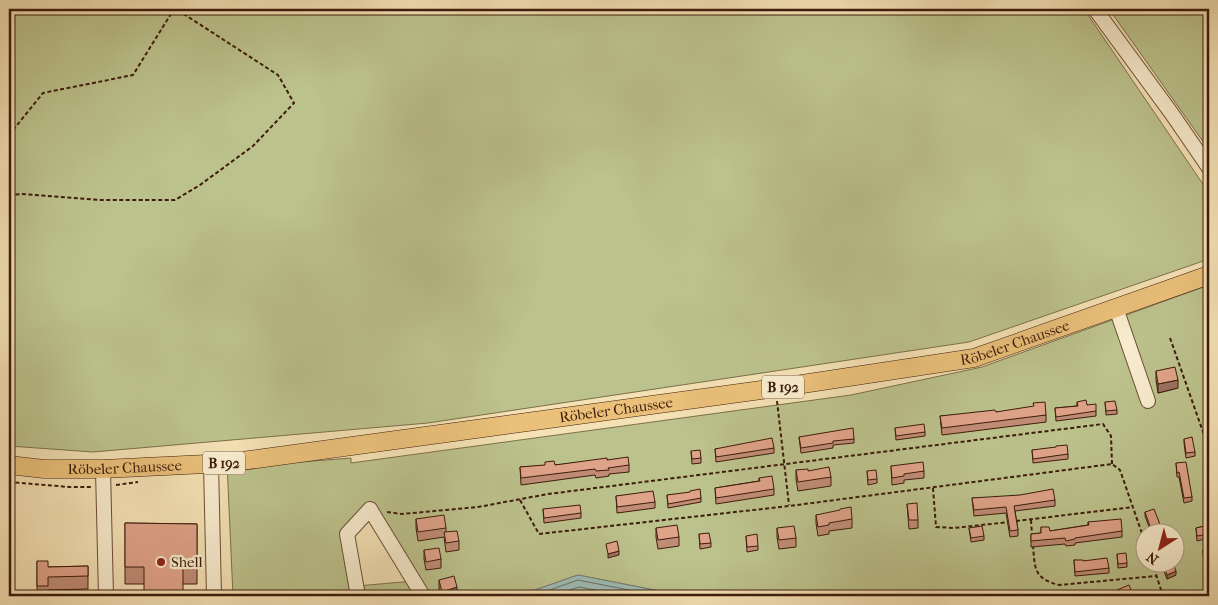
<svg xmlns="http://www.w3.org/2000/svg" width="1218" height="605" font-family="'IM FELL French Canon',serif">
<rect width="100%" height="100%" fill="#f4e1b4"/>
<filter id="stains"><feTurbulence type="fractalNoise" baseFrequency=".004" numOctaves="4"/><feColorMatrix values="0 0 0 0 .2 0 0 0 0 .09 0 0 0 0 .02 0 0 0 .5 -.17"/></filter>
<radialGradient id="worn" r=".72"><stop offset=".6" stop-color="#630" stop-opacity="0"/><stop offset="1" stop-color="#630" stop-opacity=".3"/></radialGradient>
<!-- green -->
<g fill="#bcc28c" stroke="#7d6f4c" fill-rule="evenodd">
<polygon points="9,9 1084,9 1209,193 1209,259 969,342 428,423 93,452 9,446"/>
<polygon points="1109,9 1209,9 1209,150"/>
<path d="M1209 285V596H685L578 575 530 592 541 596H233L227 463 237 467 351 458V463L851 395 982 367ZM370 509 414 581 357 586 347 534ZM1146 532H1176V562H1146Z"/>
</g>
<!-- water -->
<polygon fill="#9ebcb5" stroke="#787c71" points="578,575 685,596 541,596 529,592"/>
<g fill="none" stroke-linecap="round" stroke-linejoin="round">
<!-- shore -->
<g stroke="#6e6c60" stroke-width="1">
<polyline points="540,596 541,593 578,580 659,596"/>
<polyline points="551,596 579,587 627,596"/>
</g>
<!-- minor casing -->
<g stroke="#6c4d36" stroke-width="16">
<g id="minor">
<polyline points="1095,9 1172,114 1209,168"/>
<polyline points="1116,308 1148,401"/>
<polyline points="211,464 214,596"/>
<polyline points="103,469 106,596"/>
<polyline points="358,596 347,534 370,509 423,596"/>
</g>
</g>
<!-- major casing -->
<g stroke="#3e1c0c" stroke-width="19">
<g id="major">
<path id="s1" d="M9 465 44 469H103L227 463 776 388 974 358 1209 275"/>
</g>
</g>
<!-- path -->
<g stroke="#3e1c0c" stroke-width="2" stroke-dasharray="4 2.5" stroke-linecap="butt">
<polyline points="9,135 43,93 133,75 174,9"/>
<polyline points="9,195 22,194 99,200 175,200 200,185 253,146 294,103 278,75 176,9"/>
<polyline points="1170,338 1209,449"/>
<polyline points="777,401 789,505"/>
<polyline points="9,482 69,487 91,487"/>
<polyline points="116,485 138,482"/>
<polyline points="933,488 936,527 954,528 1009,522"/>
<polyline points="520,500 539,534 789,506 1112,464 1120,470 1146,545"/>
<polyline points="387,512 402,514 478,507 548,494 1103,424 1111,436 1112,464"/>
<polyline points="1031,520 1032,535"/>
<polyline points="1016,521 1133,507"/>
<path d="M1033 545C1035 568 1033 578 1059 585L1156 576"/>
<polyline points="1152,562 1163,596"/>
</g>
<!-- minor -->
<use href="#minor" stroke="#f8ecce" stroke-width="14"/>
<!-- major -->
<use href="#major" stroke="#eac07a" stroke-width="18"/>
</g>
<!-- wall -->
<g fill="#c08c76" stroke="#3e1c0c">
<polygon points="1209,343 1209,363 1204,350 1204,345"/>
<polygon points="1156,371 1178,388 1158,393 1156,380"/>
<polygon points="1077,402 1087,405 1096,411 1096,416 1056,421 1055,408 1077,406"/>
<polygon points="1105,402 1117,410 1117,414 1106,415"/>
<polygon points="996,412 1046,415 1046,422 942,435 940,416"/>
<polygon points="895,428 925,432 925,436 896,440"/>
<polygon points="799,437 854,439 854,443 833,445 833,448 801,453"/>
<polygon points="1184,439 1195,452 1195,456 1186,458 1184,443"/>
<polygon points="774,448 774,453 716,462 715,449"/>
<polygon points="1032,450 1068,454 1068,459 1033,463"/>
<polygon points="691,451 701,458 701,463 692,464"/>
<polygon points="607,460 629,465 629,472 609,474 609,476 596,478 595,475 521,485 520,467 555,465"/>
<polygon points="1176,463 1192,497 1192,501 1184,503 1179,477 1177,477"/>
<polygon points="891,466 924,471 924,478 904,480 904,483 892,485"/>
<polygon points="796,470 808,471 831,477 831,486 798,491 796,479"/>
<polygon points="867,471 877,479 877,483 868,485"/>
<polygon points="759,478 774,489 774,495 716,504 715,488 759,481"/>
<polygon points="667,495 701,498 701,502 668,508"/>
<polygon points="616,496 655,502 655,508 617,513"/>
<polygon points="972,498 1055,500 1055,506 1015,511 1018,530 1018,536 1010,537 1006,513 974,516"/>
<polygon points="907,504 918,520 918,528 909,529"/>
<polygon points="543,509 581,513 581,518 544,523"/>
<polygon points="1145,512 1163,532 1151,532 1145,516"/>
<polygon points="816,515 852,519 852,528 829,531 829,534 818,536 816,523"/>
<polygon points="416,519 446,528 446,532 459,541 459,550 446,552 444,537 418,541 416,528"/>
<polygon points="1088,522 1122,531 1122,537 1075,543 1075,545 1066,546 1065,544 1031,547 1031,534 1041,533 1041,527 1050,531 1088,525"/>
<polygon points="125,523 197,524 197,584 125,584"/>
<polygon points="1209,525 1209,538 1197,541 1196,528"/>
<polygon points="656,528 679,537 679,546 658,549 656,537"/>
<polygon points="777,528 796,538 796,547 779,549 777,537"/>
<polygon points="969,528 984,536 984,540 971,542"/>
<polygon points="699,534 711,543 711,547 700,549"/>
<polygon points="746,536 758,546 758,550 747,552"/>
<polygon points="1209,548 1209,574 1203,555 1203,550"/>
<polygon points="424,550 441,559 441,568 426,570 424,559"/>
<polygon points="1117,554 1127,563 1127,567 1118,568"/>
<polygon points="1074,560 1083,561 1109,568 1109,573 1075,576"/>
<polygon points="37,561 48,567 88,566 88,589 48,590 48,596 37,596"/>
<polygon points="1164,566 1176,575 1167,579 1164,571"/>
<polygon points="439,580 457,596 441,596 439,589"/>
</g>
<!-- shaded-wall -->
<g fill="#9c7260" stroke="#3e1c0c">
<polygon points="1178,380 1178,388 1158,393 1158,384"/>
<polygon points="619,551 619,555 608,558 608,554"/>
<polygon points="1176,571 1176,575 1167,579 1167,575"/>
<polygon points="457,587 457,596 442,596 442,592"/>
</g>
<!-- building -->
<g fill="#dfa389" stroke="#3e1c0c">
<polygon points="1209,343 1209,359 1204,345"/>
<polygon points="1175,367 1178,380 1158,384 1156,371"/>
<polygon points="1086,400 1087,405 1096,404 1096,411 1056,417 1055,408 1078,406 1077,402"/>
<polygon points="1115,401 1117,410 1106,411 1105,402"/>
<polygon points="1045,402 1046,415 942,428 940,416 995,410 996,412 1034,406 1033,403"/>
<polygon points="924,424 925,432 896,436 895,428"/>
<polygon points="853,428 854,439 833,441 833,443 801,448 799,437"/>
<polygon points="1192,437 1195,452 1186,453 1184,439"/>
<polygon points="772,438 774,448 716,457 715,449"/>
<polygon points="1067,445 1068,454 1033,459 1032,450 1056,447 1056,446"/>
<polygon points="700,450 701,458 692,459 691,451"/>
<polygon points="628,457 629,465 608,468 609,470 596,471 595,469 521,478 520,467 545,465 545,462 554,461 555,465 607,458 607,460"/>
<polygon points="923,462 924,471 904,474 904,476 892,478 891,466"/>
<polygon points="1186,462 1192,497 1184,498 1179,472 1177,473 1176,463"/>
<polygon points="829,467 831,477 798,482 796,470 808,469 808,471"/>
<polygon points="876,470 877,479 868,480 867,471"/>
<polygon points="772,476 774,489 716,498 715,488 760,481 759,478"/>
<polygon points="700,489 701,498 668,504 667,495 690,492 690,491"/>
<polygon points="1053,489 1055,500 1014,506 1018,530 1010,531 1006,507 974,510 972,498 1020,495"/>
<polygon points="653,491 655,502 617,507 616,496"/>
<polygon points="917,503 918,520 909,520 907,504"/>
<polygon points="580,505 581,513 544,518 543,509"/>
<polygon points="851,507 852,519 829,523 829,525 818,527 816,515 840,510 840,509"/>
<polygon points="1154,509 1163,532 1152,532 1145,512"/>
<polygon points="444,515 446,528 418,532 416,519"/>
<polygon points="1121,519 1122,531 1075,538 1075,539 1066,541 1065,538 1031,541 1031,534 1041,533 1041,527 1049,527 1050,531 1089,525 1088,522"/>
<polygon points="125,523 197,524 197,567 183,567 183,596 144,596 144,567 125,567"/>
<polygon points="677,525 679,537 658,540 656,528"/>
<polygon points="1209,525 1209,534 1197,536 1196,528"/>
<polygon points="794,526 796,538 779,540 777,528"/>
<polygon points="982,526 984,536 971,538 969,528"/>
<polygon points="457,531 459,541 446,543 444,532"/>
<polygon points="709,533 711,543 700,544 699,534"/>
<polygon points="757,534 758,546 747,547 746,536"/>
<polygon points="617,541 619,551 608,554 606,544"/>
<polygon points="439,548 441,559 426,562 424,550"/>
<polygon points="1209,548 1209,570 1203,550"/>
<polygon points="1126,553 1127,563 1118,564 1117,554"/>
<polygon points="1107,558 1109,568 1075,572 1074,560 1083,560 1083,561"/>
<polygon points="37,561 48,561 48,567 88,566 88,576 48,577 48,586 37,586"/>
<polygon points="1173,563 1176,571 1167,575 1164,566"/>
<polygon points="454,576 457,587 442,592 439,580"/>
<polygon points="1129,585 1133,595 1129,596 1119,596 1117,590"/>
<rect x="1075" y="595" width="10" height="1"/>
</g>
<!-- markers -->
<circle fill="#8f2418" stroke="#f8ecce" stroke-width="2" cx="161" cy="562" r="5"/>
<g text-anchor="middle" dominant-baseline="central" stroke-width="4.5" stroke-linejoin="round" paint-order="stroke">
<!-- shield labels -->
<g fill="#f8ecce" stroke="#765a46" stroke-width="1">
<rect x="762" y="375.5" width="42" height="23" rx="4"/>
<rect x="203" y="451.5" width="42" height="23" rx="4"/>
</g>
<g font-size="14" font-weight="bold" fill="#3e1c0c">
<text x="783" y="387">B 192</text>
<text x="224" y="463">B 192</text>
</g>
<!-- street labels -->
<g font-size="15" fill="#3e1c0c" stroke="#f8ecce">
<text stroke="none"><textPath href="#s1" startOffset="1016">Röbeler Chaussee</textPath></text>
<text stroke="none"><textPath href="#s1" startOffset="611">Röbeler Chaussee</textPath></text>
<text stroke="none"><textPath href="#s1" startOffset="116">Röbeler Chaussee</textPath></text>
</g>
<!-- poi labels -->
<g font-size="15" fill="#3e1c0c" stroke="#f8ecce" text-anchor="start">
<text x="171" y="562">Shell</text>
</g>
</g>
<!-- margin -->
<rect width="1218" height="605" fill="none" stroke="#f4e1b4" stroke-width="30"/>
<rect x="10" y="10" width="1198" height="585" fill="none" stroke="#3e1c0c" stroke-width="2.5"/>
<rect x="15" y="15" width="1188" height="575" fill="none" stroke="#3e1c0c"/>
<!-- north arrow -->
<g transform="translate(1160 548) rotate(216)"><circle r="24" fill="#f8ecce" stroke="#ae9980"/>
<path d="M0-4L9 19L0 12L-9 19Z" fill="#8f2418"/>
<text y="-8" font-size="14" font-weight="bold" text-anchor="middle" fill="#3e1c0c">N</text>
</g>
<rect width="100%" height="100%" filter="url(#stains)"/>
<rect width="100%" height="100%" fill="url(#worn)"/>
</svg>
